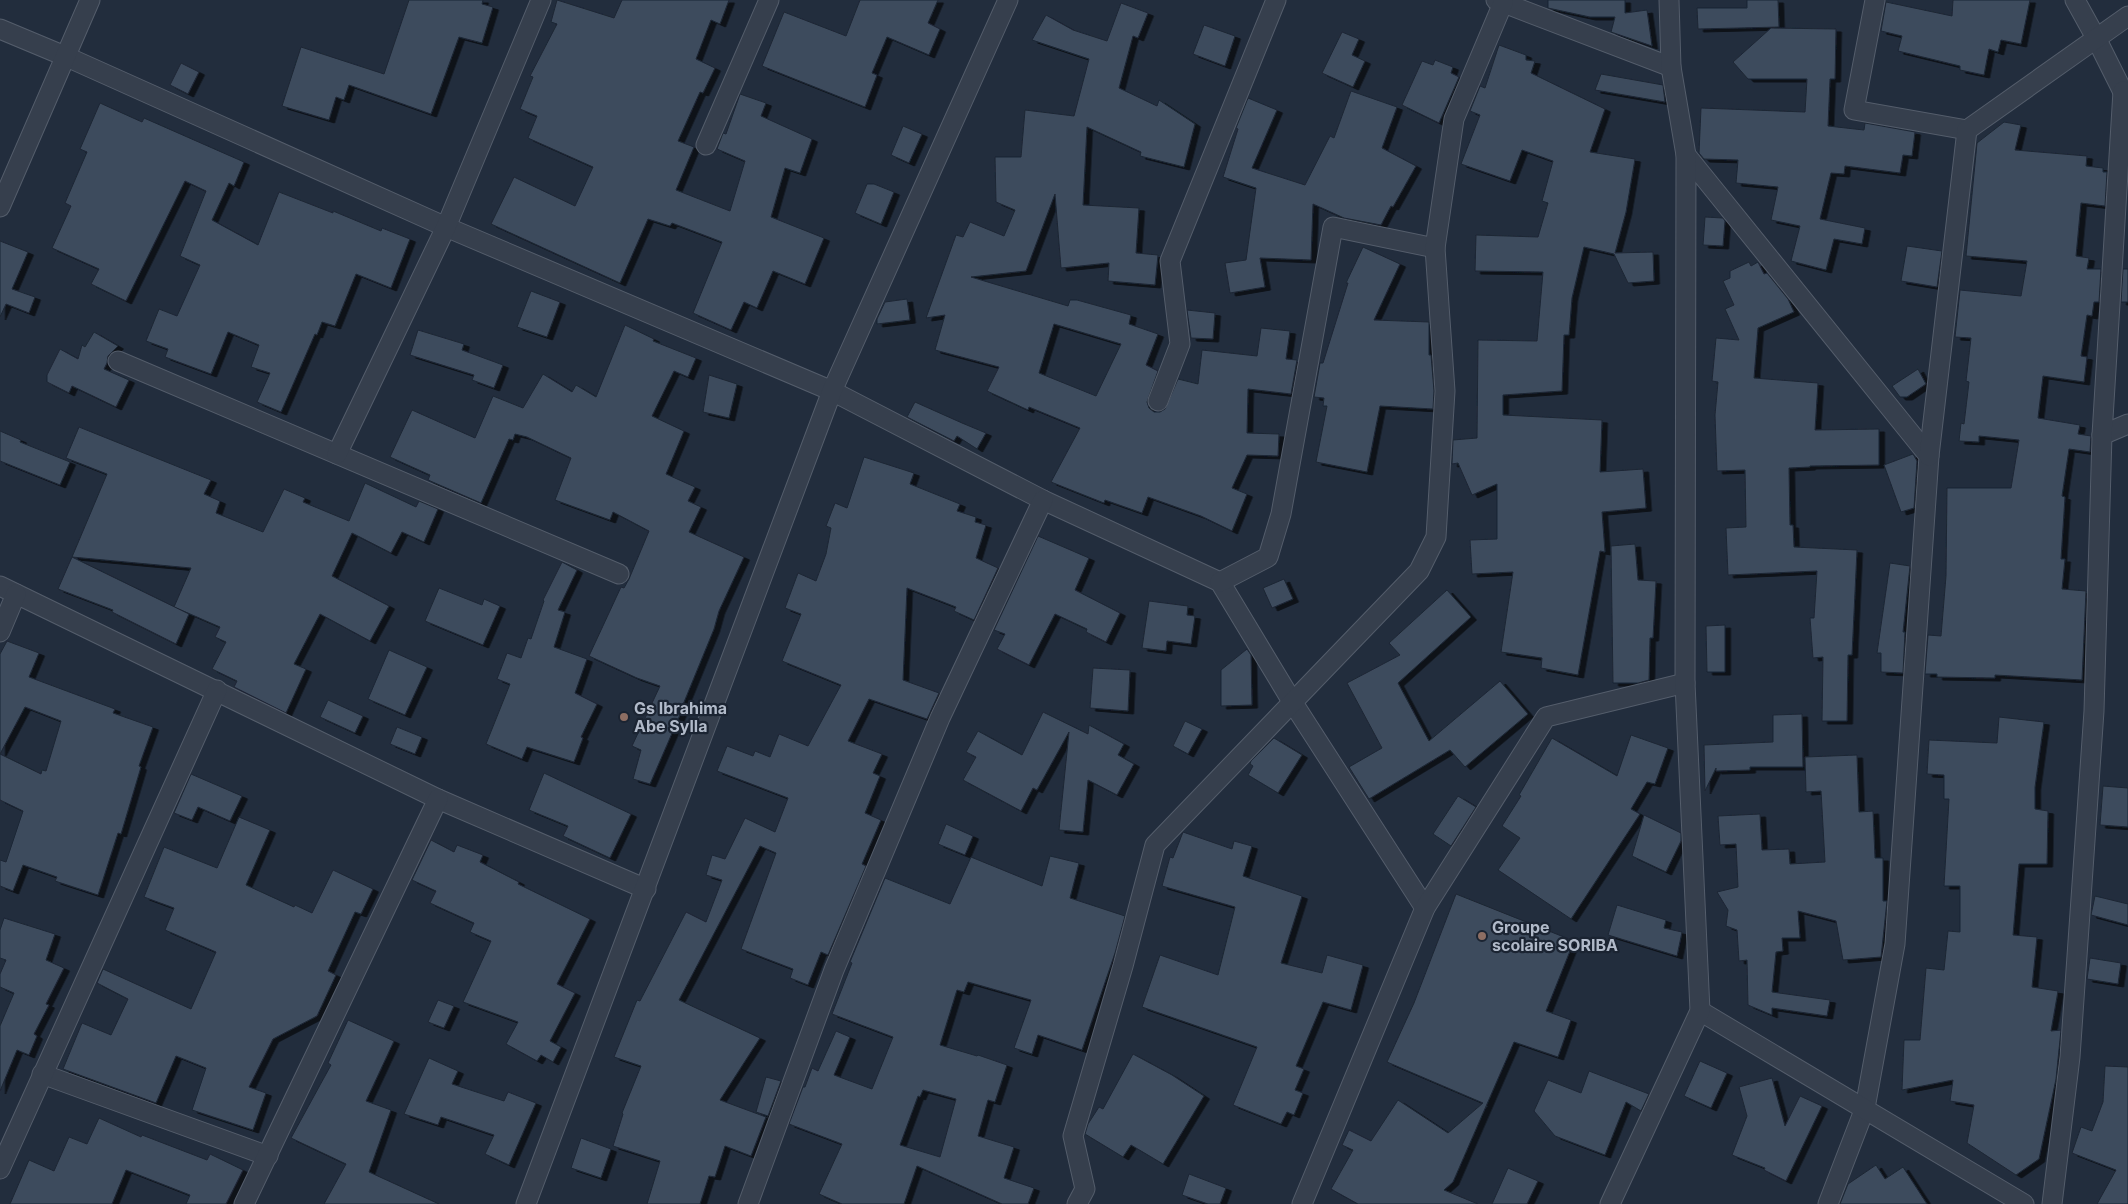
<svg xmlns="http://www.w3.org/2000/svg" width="2128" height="1204" font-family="Inter,sans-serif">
<defs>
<filter id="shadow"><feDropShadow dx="5.5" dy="3" stdDeviation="0" flood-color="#0009"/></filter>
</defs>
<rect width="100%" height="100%" fill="#222d3d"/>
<!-- building -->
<g fill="#3d4b5d" stroke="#1d2634" fill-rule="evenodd" filter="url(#shadow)">
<polygon points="409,0 483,0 482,4 493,7 482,43 459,37 431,114 349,85 344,100 336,97 329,120 282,106 301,47 384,74"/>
<polygon points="557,0 614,18 622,0 729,0 720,24 711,20 696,59 715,68 703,93 700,92 678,141 694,147 676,190 730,211 745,161 717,149 723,133 726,134 740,94 766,103 761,116 812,139 800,173 785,168 771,217 824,238 805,284 773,271 757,308 744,302 731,330 693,313 722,242 672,223 670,226 648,219 620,283 491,224 514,177 575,206 593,167 528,138 537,116 520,109 533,77 530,76 557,24 551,22"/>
<polygon points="860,0 938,0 928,23 940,29 929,55 887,37 872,73 877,75 865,107 762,66 784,12 846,36"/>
<polygon points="1548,0 1625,0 1625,13 1647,10 1652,46 1611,32 1615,17 1590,17 1548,8"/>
<polygon points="1747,0 1778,0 1779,27 1698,29 1697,8 1747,8"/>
<polygon points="1953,0 2030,0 2021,44 2001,40 1998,52 1989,49 1984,75 1960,70 1960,66 1898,51 1902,36 1881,31 1886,2 1952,16"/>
<path d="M1121 3 1148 13 1138 38 1133 36 1119 88 1157 106 1159 100 1195 124 1184 167 1140 156 1141 152 1087 127 1083 205 1139 208 1136 253 1158 255 1155 285 1108 281 1109 263 1061 268 1055 194 1026 271 971 277 1068 306 1070 300H1077L1131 315 1129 324 1158 334 1146 365 1158 371 1147 402 1149 408 1154 412H1160L1165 409 1178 379 1198 384 1202 350 1257 356 1261 328 1290 331 1286 359 1297 360 1291 394 1248 389 1247 433 1279 434 1278 456 1247 455 1232 488 1247 494 1232 531 1201 516 1148 497 1142 513 1105 500 1104 503 1051 482 1080 428 1029 407 1028 410 987 391 999 367 935 350 945 315 926 318 956 235 963 237 970 222 1004 236 1015 210 996 202 995 157H1021L1025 110 1074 116 1089 59 1032 40 1046 15 1073 30 1107 41ZM1054 324 1121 344 1096 396 1039 373Z"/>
<polygon points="1204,25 1235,36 1225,66 1193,54"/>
<polygon points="1771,28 1836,29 1835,79 1830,79 1828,126 1864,130 1865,123 1915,132 1912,156 1903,155 1900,173 1845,166 1844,174 1831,173 1820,219 1865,228 1862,244 1834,239 1826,270 1791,261 1800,226 1771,220 1778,187 1736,183 1738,160 1704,159 1699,153 1701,108 1805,112 1807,79 1748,79 1733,62"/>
<polygon points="1342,32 1359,39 1352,55 1365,61 1353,87 1322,73"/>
<polygon points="1499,45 1526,55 1526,60 1535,61 1531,73 1605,109 1590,152 1635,159 1626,212 1615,253 1653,252 1654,281 1628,283 1614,254 1584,247 1572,298 1569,335 1564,335 1562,391 1503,395 1503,415 1602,420 1600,472 1643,469 1646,508 1602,512 1605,552 1600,551 1578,675 1541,668 1542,658 1501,652 1513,572 1472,574 1470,540 1497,539 1497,484 1472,495 1458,463 1452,464 1453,440 1477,438 1478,340 1537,341 1543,272 1475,271 1476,235 1538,237 1548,203 1542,201 1553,161 1522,150 1510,181 1461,164 1480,115 1470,111 1480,86 1485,88"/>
<polygon points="1435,60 1453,67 1451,73 1459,77 1439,123 1402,105 1422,61 1433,65"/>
<polygon points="181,63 199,72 188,94 170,85"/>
<polygon points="1601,74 1663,85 1665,102 1595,90"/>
<polygon points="1351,91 1397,107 1382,148 1416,166 1393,207 1391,206 1381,225 1344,218 1313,204 1311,260 1260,258 1265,287 1230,293 1225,263 1246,260 1256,188 1223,177 1238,129 1236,128 1248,98 1277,110 1252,168 1305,185 1330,136 1334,138"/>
<polygon points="100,103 142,122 144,118 244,162 234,186 229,183 212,220 258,245 279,192 333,213 333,211 381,231 382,228 410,239 391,288 356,274 335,326 322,322 317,335 315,334 281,412 257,402 270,373 251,367 259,345 228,332 211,374 165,357 168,349 146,341 159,309 177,316 200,265 180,256 206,191 185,181 126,301 91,284 99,269 52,248 71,206 65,203 87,152 80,149"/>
<polygon points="2004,122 2021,125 2015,150 2087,156 2086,166 2103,168 2103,172 2107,172 2105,206 2081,203 2076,256 2089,258 2087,269 2101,269 2099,302 2094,302 2092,316 2087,315 2081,356 2087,357 2084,382 2043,376 2038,418 2080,425 2078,434 2091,436 2090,452 2069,449 2062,496 2065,497 2061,559 2065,559 2062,589 2086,591 2082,680 1995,675 1995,678 1937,677 1937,674 1925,674 1928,635 1941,636 1946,576 1947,488 2011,488 2019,440 1979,436 1979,442 1959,441 1961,423 1964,424 1969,382 1966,381 1971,338 1955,337 1960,290 2021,296 2027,261 1966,256 1977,143"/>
<polygon points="903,126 922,134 909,163 891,155"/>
<polygon points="867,184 874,184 894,192 881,224 855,213"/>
<polygon points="1705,217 1723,218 1725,221 1723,246 1703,245"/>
<polygon points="0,241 28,252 12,289 35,297 29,313 6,304 0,317"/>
<polygon points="1907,246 1942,251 1937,287 1901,281"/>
<polygon points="1363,247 1400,264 1374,320 1429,322 1429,355 1431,355 1434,391 1433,409 1380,406 1367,472 1316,462 1327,406 1323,406 1324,398 1314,397 1320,363 1323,363 1348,283 1346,283"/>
<polygon points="1749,262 1751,266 1758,262 1764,274 1767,273 1788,299 1794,312 1758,328 1754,378 1818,383 1815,430 1879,429 1879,465 1810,466 1810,467 1789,468 1790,525 1793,525 1794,547 1857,550 1852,655 1848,655 1847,721 1822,721 1823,657 1813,658 1810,618 1814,618 1817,571 1728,575 1726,528 1746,527 1745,470 1717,471 1715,415 1718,382 1712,381 1716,338 1739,340 1725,309 1734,305 1723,281 1730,278 1730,271"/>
<polygon points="2123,269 2128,269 2128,302 2121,302"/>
<polygon points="531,291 560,302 547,337 517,327"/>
<polygon points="907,299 910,320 877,324 877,319 885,302"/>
<polygon points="1187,310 1215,313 1213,339 1191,338"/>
<polygon points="625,325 654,339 653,341 696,358 688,377 674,371 652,416 684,431 666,474 695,487 688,501 701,507 689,532 744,557 719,611 714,629 682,707 683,708 650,784 633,779 641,750 632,746 660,686 637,678 589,656 621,587 624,588 629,579 649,531 613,512 610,520 555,500 571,458 527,437 515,434 513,440 509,439 481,503 428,480 430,475 390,457 412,410 475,438 493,396 523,408 543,374 572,392 576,385 596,397"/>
<polygon points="418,330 464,344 462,350 503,365 494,388 472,380 474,375 410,355"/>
<polygon points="94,332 118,346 108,356 107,363 104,369 129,380 116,407 72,386 69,393 47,382 47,375 60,349 78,359 82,345 85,347"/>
<polygon points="1918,369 1926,384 1907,397 1900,397 1892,386"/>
<polygon points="709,375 737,384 729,418 703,412"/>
<polygon points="915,402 962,423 986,433 977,449 957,436 954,441 907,417"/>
<polygon points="79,427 211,480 204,494 220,501 216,513 263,532 284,489 305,498 303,502 349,521 365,483 416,507 419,501 438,509 424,542 402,532 391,553 352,533 332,576 389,606 370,641 320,614 294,664 306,669 286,713 234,687 237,681 212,669 226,642 215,637 220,627 174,607 191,568 72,557 107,474 66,458"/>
<polygon points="0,431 21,440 20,442 70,462 60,485 0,461"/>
<polygon points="1913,454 1917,461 1914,508 1901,512 1884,465"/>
<polygon points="864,457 914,473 910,484 960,504 957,511 976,517 975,522 986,525 976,558 998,568 974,620 954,611 956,607 907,588 903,680 939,693 927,719 869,699 848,741 882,754 873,773 880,776 865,813 881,820 862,864 866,866 828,955 821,952 808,985 790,978 793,969 741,949 776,853 760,846 679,1000 760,1038 720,1100 766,1117 751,1156 725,1146 715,1177 709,1176 700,1204 647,1204 660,1161 613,1146 623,1114 622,1113 641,1066 614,1057 637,1000 640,1001 686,912 706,922 722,880 706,875 712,855 725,859 745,818 775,832 788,798 717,771 727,746 753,756 755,751 770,757 779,734 808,746 841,685 782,661 801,614 785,608 798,573 816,581 826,554 831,528 826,526 835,503 847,508"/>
<polygon points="1038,536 1089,558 1075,590 1120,613 1106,642 1086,632 1087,629 1055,614 1029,665 997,649 1005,634 994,630"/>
<polygon points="1635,544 1638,580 1656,581 1653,638 1650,638 1649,680 1638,683 1613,683 1611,546"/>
<polygon points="72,557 189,614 176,644 112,612 113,610 58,589"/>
<polygon points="562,562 577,570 558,610 565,612 554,647 587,659 575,693 597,704 581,737 583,738 574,762 527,747 522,759 486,744 510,684 497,679 507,653 521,658 528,638 531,639 544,601 543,600"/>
<polygon points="1890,563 1910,566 1903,632 1905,632 1903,673 1881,672 1881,653 1877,653"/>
<polygon points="1284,579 1293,599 1272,608 1263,588"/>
<polygon points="439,588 482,605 484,599 500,606 483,645 425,621"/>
<polygon points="1447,590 1471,617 1398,683 1429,741 1500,681 1528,714 1465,767 1450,750 1369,799 1349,767 1382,748 1347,683 1400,655 1389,643"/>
<polygon points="1149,601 1188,606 1187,615 1195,616 1191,644 1167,641 1166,651 1142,648"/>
<polygon points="1725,625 1725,672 1707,672 1706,626"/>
<path d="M7 641 39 653 29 677 115 709 113 713 153 727 139 766 141 767 121 834 118 833 98 895 55 881 57 877 23 865 13 891 0 886V860L6 862 23 811 0 800V654ZM25 707 61 721 46 771 42 770 41 774 0 754Z"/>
<polygon points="1247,649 1251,655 1252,705 1221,706 1221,670"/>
<polygon points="389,650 427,667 405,715 368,699"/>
<polygon points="1093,668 1130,670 1128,711 1090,708"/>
<polygon points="328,700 363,716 355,733 320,717"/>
<polygon points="1043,712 1088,734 1089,725 1124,744 1118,755 1134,764 1117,795 1088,780 1083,832 1059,830 1069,732 1037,790 1033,788 1021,811 963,780 976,757 966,752 978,731 1022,755"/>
<polygon points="1802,714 1803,767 1750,767 1750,770 1716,771 1716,768 1705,791 1704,745 1773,742 1773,715"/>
<polygon points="1999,717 2044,722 2035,787 2035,809 2048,811 2047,864 2019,864 2013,935 2037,937 2032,987 2058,991 2051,1031 2061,1030 2056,1079 2039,1159 2016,1175 1967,1143 1974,1105 1950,1101 1953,1080 1902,1090 1904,1040 1920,1040 1926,968 1944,970 1948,931 1960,932 1960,886 1944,886 1949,799 1944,799 1944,775 1927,774 1929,740 1997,743"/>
<polygon points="1185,721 1202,729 1188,754 1173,746"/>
<polygon points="397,727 422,737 415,754 390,744"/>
<polygon points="1631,735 1668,748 1655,784 1647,782 1631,809 1640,814 1571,919 1498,870 1520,838 1502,826 1521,796 1519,795 1552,738 1617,776"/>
<polygon points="1274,738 1302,755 1278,793 1248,775 1253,766 1250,764 1251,761"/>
<polygon points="1857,755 1859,812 1873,811 1875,858 1883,858 1883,901 1887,901 1881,957 1843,960 1836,921 1798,911 1800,938 1782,938 1783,951 1776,952 1772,992 1830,1000 1827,1016 1772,1008 1772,1015 1748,1005 1747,960 1739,961 1737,930 1726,926 1728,910 1717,892 1738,887 1736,844 1720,845 1718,816 1760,814 1762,850 1789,849 1790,864 1825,862 1821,791 1806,792 1805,757"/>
<polygon points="544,773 631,814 610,858 563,836 568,826 529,810"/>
<polygon points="191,774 242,796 230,821 198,807 192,820 174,813"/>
<polygon points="2103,786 2128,788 2128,827 2100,825"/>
<polygon points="1458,796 1476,807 1451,846 1433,834"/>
<polygon points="1644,815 1681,833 1681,841 1666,872 1632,856"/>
<polygon points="239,817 270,830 246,885 294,907 295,905 312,913 333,870 373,889 361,914 355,912 328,971 336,975 317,1016 273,1039 249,1087 266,1093 253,1130 192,1110 206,1068 176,1056 156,1103 63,1069 82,1023 111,1035 128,999 97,983 103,969 191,1009 216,952 165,930 174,908 144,897 164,847 217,868"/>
<polygon points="946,824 973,836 965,855 938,844"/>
<polygon points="1183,832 1232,849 1234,841 1252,846 1243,876 1302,896 1281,963 1322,973 1327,955 1363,965 1351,1010 1323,1002 1296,1066 1304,1069 1295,1090 1303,1093 1294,1115 1287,1112 1281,1124 1233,1105 1257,1047 1142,1007 1160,955 1218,975 1235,907 1162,886 1170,857 1173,858"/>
<polygon points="431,840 454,852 457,845 483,855 480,862 519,882 518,884 590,919 557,984 575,993 550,1041 561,1047 553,1062 541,1055 537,1061 506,1044 518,1022 463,1002 491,941 470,932 474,923 430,903 436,891 412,880"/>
<path d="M1050 856 1079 863 1070 898 1125 916 1115 953 1082 1050 1038 1035 1032 1054 1014 1048 1031 1000 968 982 964 992 957 990 940 1045 977 1056 978 1055 1007 1065 995 1102 988 1100 978 1136 1014 1147 1004 1178 1034 1188 1028 1204H1002L917 1166 904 1204H842L819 1194 842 1144 789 1124 803 1087H805L812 1068 818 1071 836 1031 850 1037 834 1075 872 1089 893 1037 832 1014 852 963 850 962 885 878 950 904 971 857 1042 886ZM923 1090 956 1099 940 1157 900 1145 918 1096 920 1097Z"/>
<polygon points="1456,894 1574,941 1546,1011 1571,1020 1558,1057 1514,1042 1453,1182 1444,1190 1478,1204 1358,1204 1331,1189 1353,1150 1342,1145 1349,1130 1371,1141 1398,1100 1448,1133 1483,1103 1387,1062 1414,1003"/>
<polygon points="2095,896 2128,904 2128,925 2091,915"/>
<polygon points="1617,905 1666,920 1664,928 1682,932 1677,956 1608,935"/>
<polygon points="4,918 55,934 46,960 64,968 46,1004 49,1005 34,1034 37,1036 29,1055 17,1050 0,1091 0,1026 14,993 0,987 0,974 6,960 0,958 0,930"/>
<polygon points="2090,958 2121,963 2118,984 2087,979"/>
<polygon points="438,1000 454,1006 444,1028 428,1022"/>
<polygon points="348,1020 394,1041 366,1101 391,1110 369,1172 439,1204 324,1204 346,1164 291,1138 331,1065 328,1063"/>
<polygon points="1133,1054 1172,1075 1204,1096 1163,1164 1131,1145 1123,1157 1085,1134 1088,1124 1099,1107 1103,1109"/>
<polygon points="429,1058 458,1071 452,1084 504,1101 508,1092 536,1103 509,1165 485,1154 494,1135 441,1117 438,1125 404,1114"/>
<polygon points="1700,1061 1727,1073 1711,1108 1684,1096"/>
<polygon points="2105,1066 2128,1067 2128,1204 2097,1204 2116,1170 2072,1153 2081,1127 2092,1131 2103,1102"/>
<polygon points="1589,1071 1649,1094 1641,1111 1626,1102 1605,1155 1555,1136 1534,1111 1548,1080 1581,1093"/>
<polygon points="766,1077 781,1081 768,1116 756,1112"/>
<polygon points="1772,1078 1785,1126 1800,1096 1822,1106 1786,1181 1764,1170 1765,1168 1732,1155 1747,1116 1739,1087"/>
<polygon points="99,1118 141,1137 142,1135 207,1160 210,1154 243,1170 226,1204 186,1204 190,1195 126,1170 112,1204 10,1204 29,1160 54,1171 69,1137 87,1144"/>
<polygon points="581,1138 611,1149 601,1178 571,1168"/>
<polygon points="1876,1165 1885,1179 1903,1167 1927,1204 1840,1204 1848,1184"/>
<polygon points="1508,1168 1538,1181 1527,1204 1492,1204"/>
<polygon points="1189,1174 1226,1188 1220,1204 1208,1204 1182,1195"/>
</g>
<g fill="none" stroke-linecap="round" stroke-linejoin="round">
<!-- minor casing -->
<g stroke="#545d6b" stroke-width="21">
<g id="minor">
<polyline points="1496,0 1671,67"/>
<polyline points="1875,0 1854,110 1967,130"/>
<polyline points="2075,0 2096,38 2128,102"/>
<polyline points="0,29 67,57 446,227 832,391 1043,500 1220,582 1293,703 1425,908"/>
<polyline points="706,145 769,0"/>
<polyline points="1686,155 1929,456 1895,944 1865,1108 1828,1204"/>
<polyline points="0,207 90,0"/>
<polyline points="118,361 619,574"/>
<polyline points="1158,401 1180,344 1170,261 1276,0"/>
<polyline points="2102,435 2128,424"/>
<polyline points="337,454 446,227 541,0"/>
<polyline points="1929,456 1967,130 2128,16"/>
<polyline points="1220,582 1268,557 1281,514 1333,227 1435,248"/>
<polyline points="0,586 438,799 646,889"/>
<polyline points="0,632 16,594"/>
<polyline points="1700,1011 2024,1204"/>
<polyline points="42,1074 268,1156"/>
<polyline points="0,1169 217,690"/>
<polyline points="244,1204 438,799"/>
<polyline points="526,1204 832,391 1008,0"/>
<polyline points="748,1204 834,970 940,718 1043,500"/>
<polyline points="1077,1204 1085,1189 1073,1136 1123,966 1155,845 1419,571 1436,537 1445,391 1435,248 1454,119 1503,3"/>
<polyline points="1302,1204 1425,908 1546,717 1685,683"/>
<polyline points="1610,1204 1700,1011 1685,683 1686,155 1671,67 1669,0"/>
<polyline points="2052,1204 2070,1057 2094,711 2102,435 2123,91"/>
</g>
</g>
<!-- minor -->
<use href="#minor" stroke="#363f4d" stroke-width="19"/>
</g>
<!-- markers -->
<g fill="#8d6e63" stroke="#1b2432" stroke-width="2">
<circle cx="624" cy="717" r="5"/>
<circle cx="1482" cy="936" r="5"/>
</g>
<g text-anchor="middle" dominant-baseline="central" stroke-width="4.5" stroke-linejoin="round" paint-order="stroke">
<!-- poi labels -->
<g font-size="16" font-weight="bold" fill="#b1bac9" stroke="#1b2432" text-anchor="start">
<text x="634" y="708">Gs Ibrahima<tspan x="634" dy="18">Abe Sylla</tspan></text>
<text x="1492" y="927">Groupe<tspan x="1492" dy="18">scolaire SORIBA</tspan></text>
</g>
</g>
</svg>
